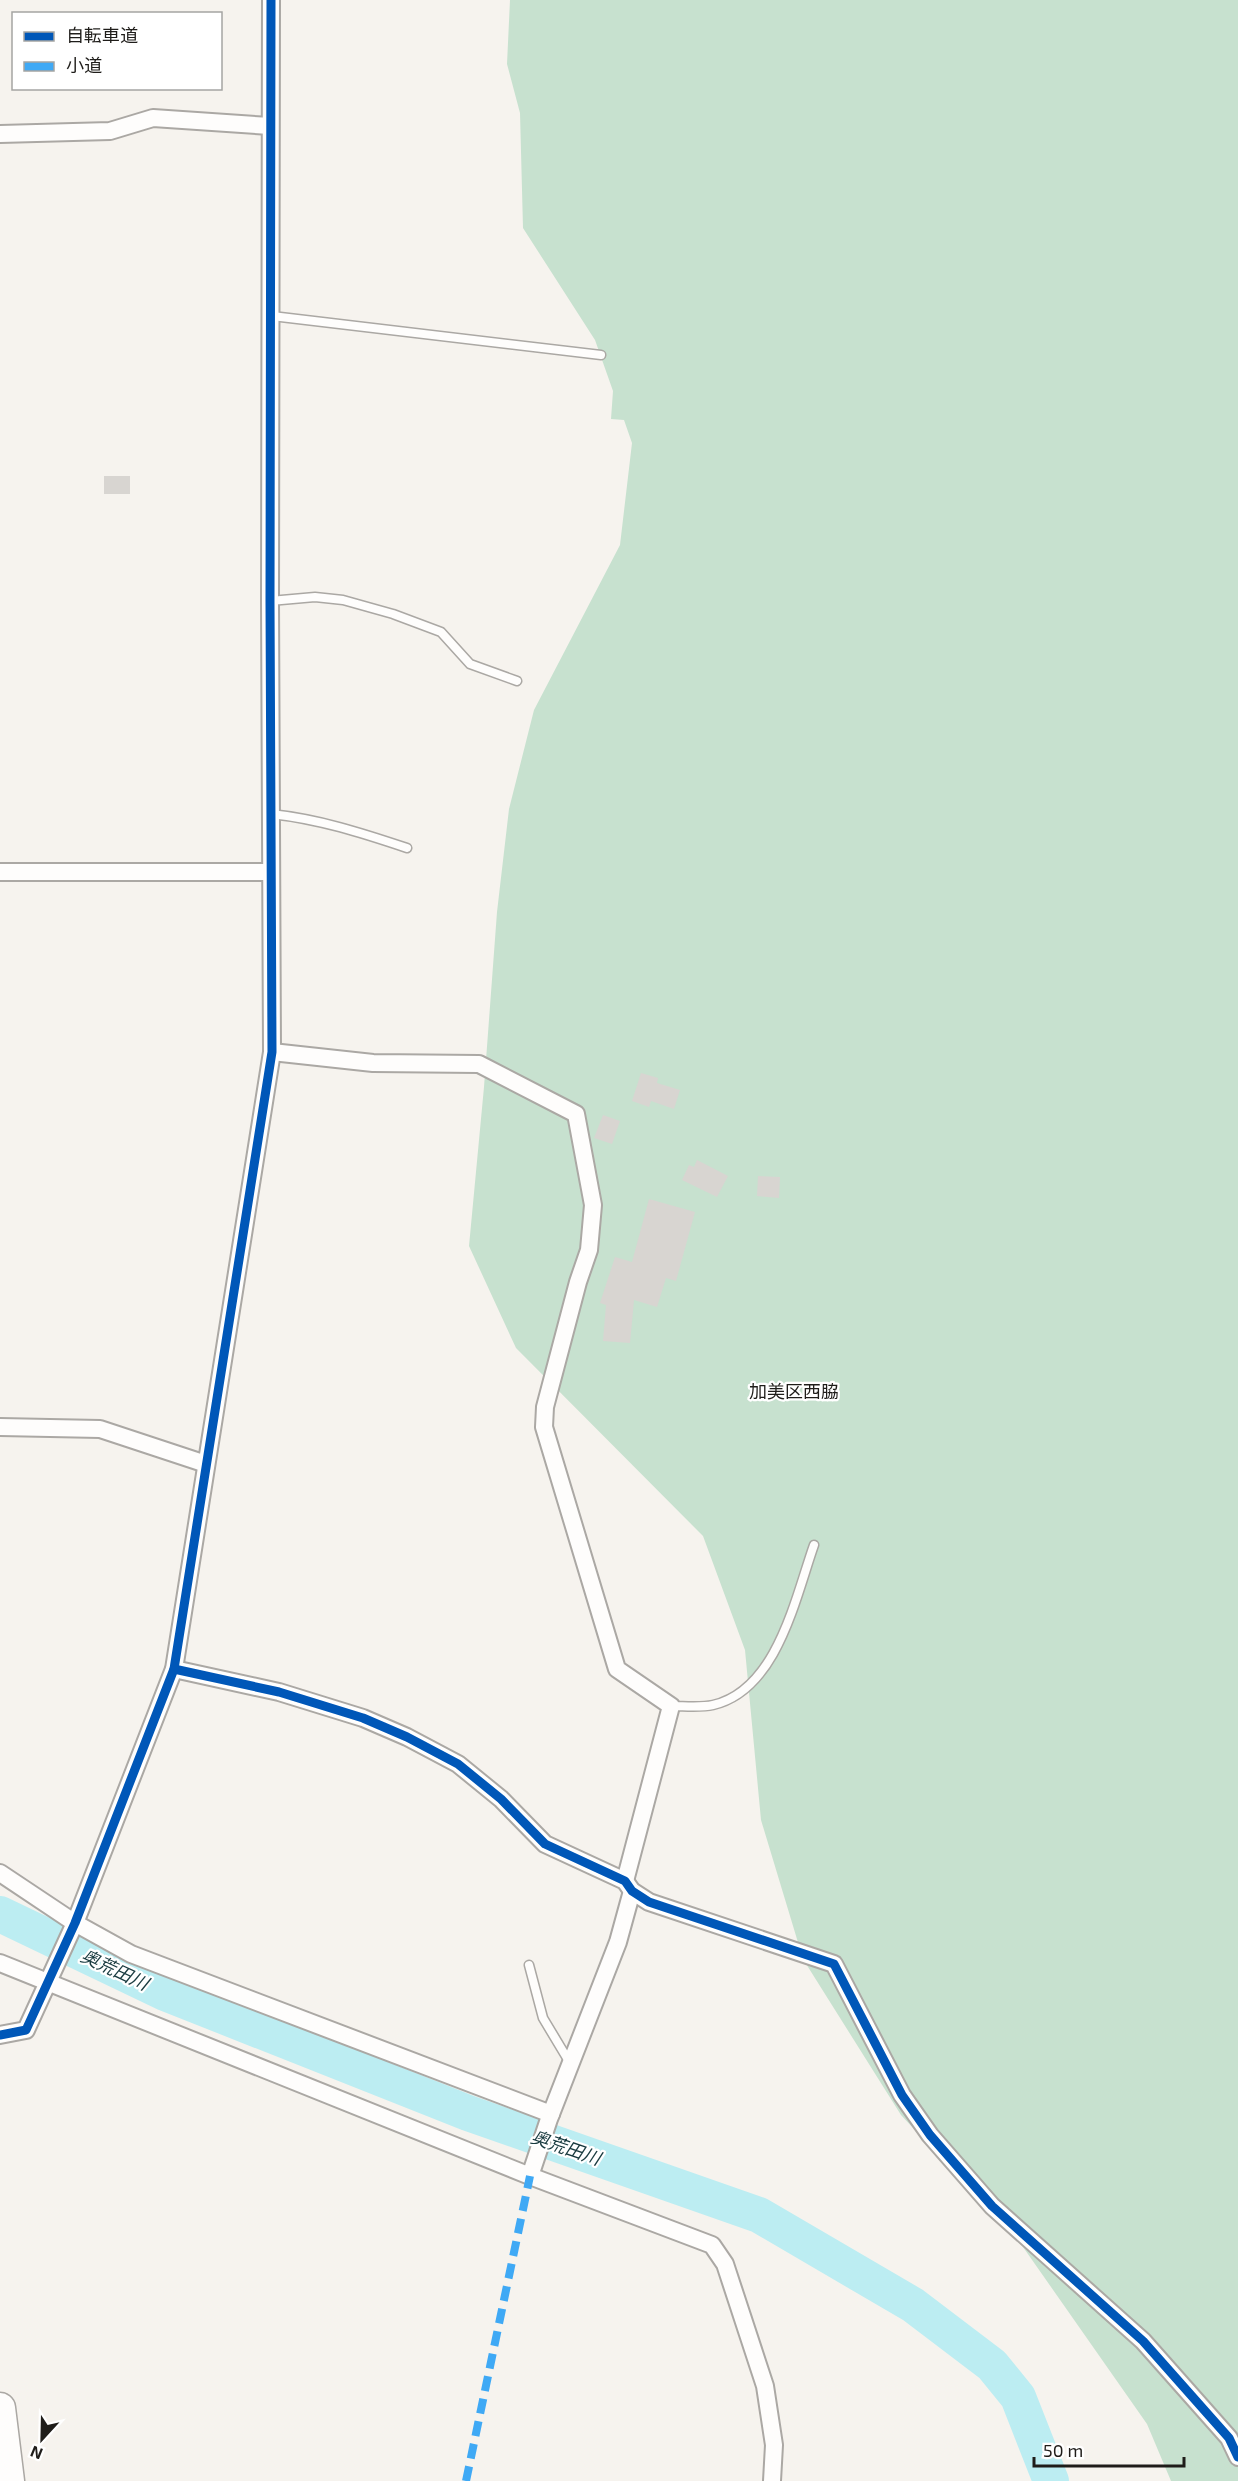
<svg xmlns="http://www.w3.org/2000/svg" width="1238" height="2481" font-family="'Exo 2','Noto Sans JP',sans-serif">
<rect width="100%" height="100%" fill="#f6f3ee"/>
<!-- green -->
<polygon fill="#c7e1cf" points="510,0 1238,0 1238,2481 1171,2481 1147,2424 1023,2247 901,2115 803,1959 761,1820 745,1650 703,1536 516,1348 469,1246 484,1087 497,912 509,809 534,710 620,545 632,443 624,420 611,419 613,391 595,340 523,228 520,113 507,64"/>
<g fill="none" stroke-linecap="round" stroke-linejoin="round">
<!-- river -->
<polyline stroke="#bcedf2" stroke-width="36" points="0,1914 165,1993 468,2113 759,2215 913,2305 992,2365 1018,2397 1051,2481"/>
</g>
<!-- building -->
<g fill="#d8d5d1">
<rect x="104" y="476" width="26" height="18"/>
<polygon points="641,1073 658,1078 657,1083 680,1090 674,1109 651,1101 649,1107 632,1101"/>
<polygon points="603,1115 620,1121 612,1144 594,1138"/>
<polygon points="697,1160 728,1176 717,1197 682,1180 689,1165 694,1167"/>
<polygon points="758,1176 780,1177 779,1198 757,1196"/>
<polygon points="649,1199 695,1212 676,1281 666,1278 657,1307 634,1300 630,1343 603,1341 606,1305 600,1303 615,1257 632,1262"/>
</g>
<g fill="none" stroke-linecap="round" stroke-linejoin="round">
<!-- lane casing -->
<g stroke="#aba8a4" stroke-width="11">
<g id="lane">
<polyline points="272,316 601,355"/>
<polyline points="270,601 315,597 343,600 393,614 441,632 470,664 517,681"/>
<path d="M271 814C319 819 362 833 407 848"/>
<path d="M671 1706C684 1706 700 1708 713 1705 777 1690 795 1599 814 1545"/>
<polyline points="529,1965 543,2018 570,2063"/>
</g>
</g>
<!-- street casing -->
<g stroke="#aba8a4" stroke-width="20">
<g id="street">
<polyline points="0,134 110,131 153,118 270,126"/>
<polyline points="0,872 271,872"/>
<polyline points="272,1052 373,1063 479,1064 576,1114 593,1205 589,1250 578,1282 545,1407 544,1427 617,1669 671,1706 625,1881"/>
<polyline points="0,1427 100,1429 206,1464"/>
<polyline points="174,1669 279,1692 363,1718 407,1737 458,1764 501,1799 545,1844 625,1881 632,1891 649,1902 834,1964 902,2095 930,2135 992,2206 1143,2341 1229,2438 1238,2457"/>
<polyline points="0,1873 75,1923 131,1954 551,2114"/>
<polyline points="0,1963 530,2176 712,2245 725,2264 765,2386 774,2445 772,2481"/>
<polyline points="0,2035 26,2030 75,1923 174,1669 272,1052 270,601 271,0"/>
<polyline points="530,2176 549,2119 618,1942 632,1891"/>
</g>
</g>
<!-- highway casing -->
<g stroke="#aba8a4" stroke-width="33">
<polyline id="highway" points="0,2408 9,2481"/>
</g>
<!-- lane -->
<use href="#lane" stroke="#fefdfc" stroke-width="8"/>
<!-- street -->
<use href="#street" stroke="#fefdfc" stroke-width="16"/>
<!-- highway -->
<use href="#highway" stroke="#fefdfc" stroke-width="30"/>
<!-- quiet -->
<polyline stroke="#3fa9f5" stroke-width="8" stroke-dasharray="15 8" stroke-linecap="butt" points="466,2481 530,2176"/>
<!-- cycleway casing -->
<g stroke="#fff" stroke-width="13">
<g id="cycleway">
<polyline points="174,1669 279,1692 363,1718 407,1737 458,1764 501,1799 545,1844 625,1881 632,1891 649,1902 834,1964 902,2095 930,2135 992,2206 1143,2341 1229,2438 1238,2457"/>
<polyline points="0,2035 26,2030 75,1923 174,1669 272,1052 270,601 271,0"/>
</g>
</g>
<!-- cycleway -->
<use href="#cycleway" stroke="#0057b8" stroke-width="9"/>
</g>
<g text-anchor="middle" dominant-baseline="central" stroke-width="4.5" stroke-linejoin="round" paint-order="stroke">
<!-- neighbourhood labels -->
<g font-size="18" fill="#1f1d1a" stroke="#fff">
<text x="794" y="1391">加美区西脇</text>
</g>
<!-- water labels -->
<g font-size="18" font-style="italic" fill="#183a3f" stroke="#fff">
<text transform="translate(115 1969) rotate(25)">奥荒田川</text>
<text transform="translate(566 2147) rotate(19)">奥荒田川</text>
</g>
</g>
<!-- legend -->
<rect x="12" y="12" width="210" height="78" fill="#ffffff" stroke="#a5a5a3" stroke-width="1.5"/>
<rect x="24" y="32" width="30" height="9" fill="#0057b8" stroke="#a5a5a3" stroke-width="1.5"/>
<text x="66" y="42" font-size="18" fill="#1f1d1a">自転車道</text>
<rect x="24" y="62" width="30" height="9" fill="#3fa9f5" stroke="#a5a5a3" stroke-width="1.5"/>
<text x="66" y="72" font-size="18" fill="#1f1d1a">小道</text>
<!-- north arrow -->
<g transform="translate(42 2439) rotate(202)" stroke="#ffffff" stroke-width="4.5" paint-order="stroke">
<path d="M0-4.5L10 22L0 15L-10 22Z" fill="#1f1d1a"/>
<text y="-9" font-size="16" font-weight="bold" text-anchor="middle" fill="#1f1d1a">N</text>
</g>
<!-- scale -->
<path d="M1034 2457v9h150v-9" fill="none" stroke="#1f1d1a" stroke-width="3"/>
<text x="1043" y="2457" font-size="18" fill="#1f1d1a" stroke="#ffffff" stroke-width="4.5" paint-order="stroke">50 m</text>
</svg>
